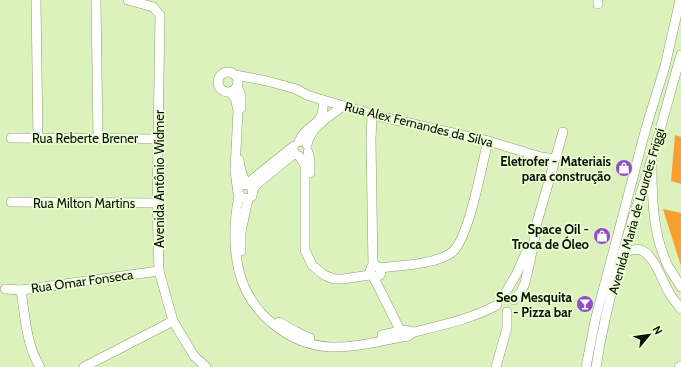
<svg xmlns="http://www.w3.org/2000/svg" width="681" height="367" font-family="Cabin,sans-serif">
<rect width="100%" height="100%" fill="#dcf2bc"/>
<!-- forest -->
<g fill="#f99f2f">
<polygon points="675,135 681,137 681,184 671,181"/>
<polygon points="663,209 681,213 681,266"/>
</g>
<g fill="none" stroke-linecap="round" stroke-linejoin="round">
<!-- minor casing -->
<g stroke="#8b9f6d" stroke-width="10">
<g id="minor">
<polyline points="36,0 38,138"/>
<polyline points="96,0 98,139"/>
<polyline points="128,0 153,7 160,15 157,203 159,271 173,321 194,356 206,367"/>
<polyline points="598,4 598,0"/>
<circle cx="228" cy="82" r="10"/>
<polyline points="235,75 267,81 296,89 307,95 323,100 382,117 488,141 541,157 555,159"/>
<polyline points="237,86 241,96 241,108"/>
<polyline points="230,92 235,98 238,110 235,171 238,193 241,197 248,199 252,196 253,189 248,184 241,185 238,189"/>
<polyline points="372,114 371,140 373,267"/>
<polyline points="11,138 159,139"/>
<path d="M299 142C306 122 326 128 323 100"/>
<path d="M307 145C310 127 330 116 343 106"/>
<polyline points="308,152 310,161 310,173"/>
<polyline points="299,156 305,165 305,250 312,265 324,275 334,279 343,279 370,275 377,277 380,275 381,272 379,267 376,266 371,268 370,272 372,275"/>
<polyline points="239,160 241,171 246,184"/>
<path d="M652 166C652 200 653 235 668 266 672 273 677 280 681 287"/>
<polyline points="248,184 254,178 294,146"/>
<polyline points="253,189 257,184 295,153"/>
<path d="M239 196C234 220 233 246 239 271 249 312 288 345 331 347 357 348 382 340 408 336L414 332C443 325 471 319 497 305"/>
<polyline points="11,202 157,203"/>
<polyline points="241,251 241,232 248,199"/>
<path d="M622 253C628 251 635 248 641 250 655 256 662 281 670 294 673 299 677 304 681 309"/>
<path d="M380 268C402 265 433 265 451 253 469 241 482 163 488 141"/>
<polyline points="373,276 402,334"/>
<polyline points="5,289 21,290 159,271"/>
<path d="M21 290C25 316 26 344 40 367"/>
<polyline points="504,295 516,275 528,248"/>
<polyline points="514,300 521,292 525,283 534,243 536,226 563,132"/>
<polyline points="279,322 295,331 310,338"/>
<polyline points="382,335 406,330 414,332"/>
<polyline points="84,367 173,321"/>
<polyline points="496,367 507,328 507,312"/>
<polyline points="586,367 595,321 646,128 665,66 680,0"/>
<path d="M596 367C607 296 630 227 652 158 662 124 671 89 681 55"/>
<polyline points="679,367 681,366"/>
</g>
</g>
<!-- minor -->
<use href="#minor" stroke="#fff" stroke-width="9"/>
</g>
<!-- icons -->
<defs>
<g id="shop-disc" transform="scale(0.9)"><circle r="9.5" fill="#8f50c5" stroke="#ebfed3"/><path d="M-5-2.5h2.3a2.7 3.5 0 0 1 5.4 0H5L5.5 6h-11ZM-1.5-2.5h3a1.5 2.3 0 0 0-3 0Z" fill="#fff"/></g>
<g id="bar-disc" transform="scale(0.9)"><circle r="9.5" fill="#8f50c5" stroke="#ebfed3"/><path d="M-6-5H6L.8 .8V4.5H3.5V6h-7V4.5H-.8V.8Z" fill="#fff"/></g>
</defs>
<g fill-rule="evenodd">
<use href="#shop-disc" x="624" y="168"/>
<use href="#shop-disc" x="602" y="236"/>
<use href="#bar-disc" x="585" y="304"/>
</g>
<g text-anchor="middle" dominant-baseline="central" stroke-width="3.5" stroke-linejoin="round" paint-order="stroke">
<!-- street labels -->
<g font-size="13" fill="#0a1101" stroke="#ebfed3">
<text transform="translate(419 124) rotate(14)">Rua Alex Fernandes da Silva</text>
<text x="85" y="138">Rua Reberte Brener</text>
<text transform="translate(159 179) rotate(-90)">Avenida Antônio Widmer</text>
<text x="84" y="203">Rua Milton Martins</text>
<text transform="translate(636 211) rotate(-74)">Avenida Maria de Lourdes Friggi</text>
<text transform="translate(82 281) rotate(-8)">Rua Omar Fonseca</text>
</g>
<!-- poi labels -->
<g font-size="13" font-weight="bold" fill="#0a1101" stroke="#ebfed3" text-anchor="end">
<text x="611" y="161">Eletrofer - Materiais<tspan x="611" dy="15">para construção</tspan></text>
<text x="589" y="229">Space Oil -<tspan x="589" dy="15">Troca de Óleo</tspan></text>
<text x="572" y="297">Seo Mesquita<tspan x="572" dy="15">- Pizza bar</tspan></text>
</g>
</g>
<!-- north arrow -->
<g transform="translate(649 335) rotate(61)" stroke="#ebfed3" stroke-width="3" paint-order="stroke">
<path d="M0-3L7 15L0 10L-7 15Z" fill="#0a1101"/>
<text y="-6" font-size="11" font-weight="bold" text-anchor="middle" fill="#0a1101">N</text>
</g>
</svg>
